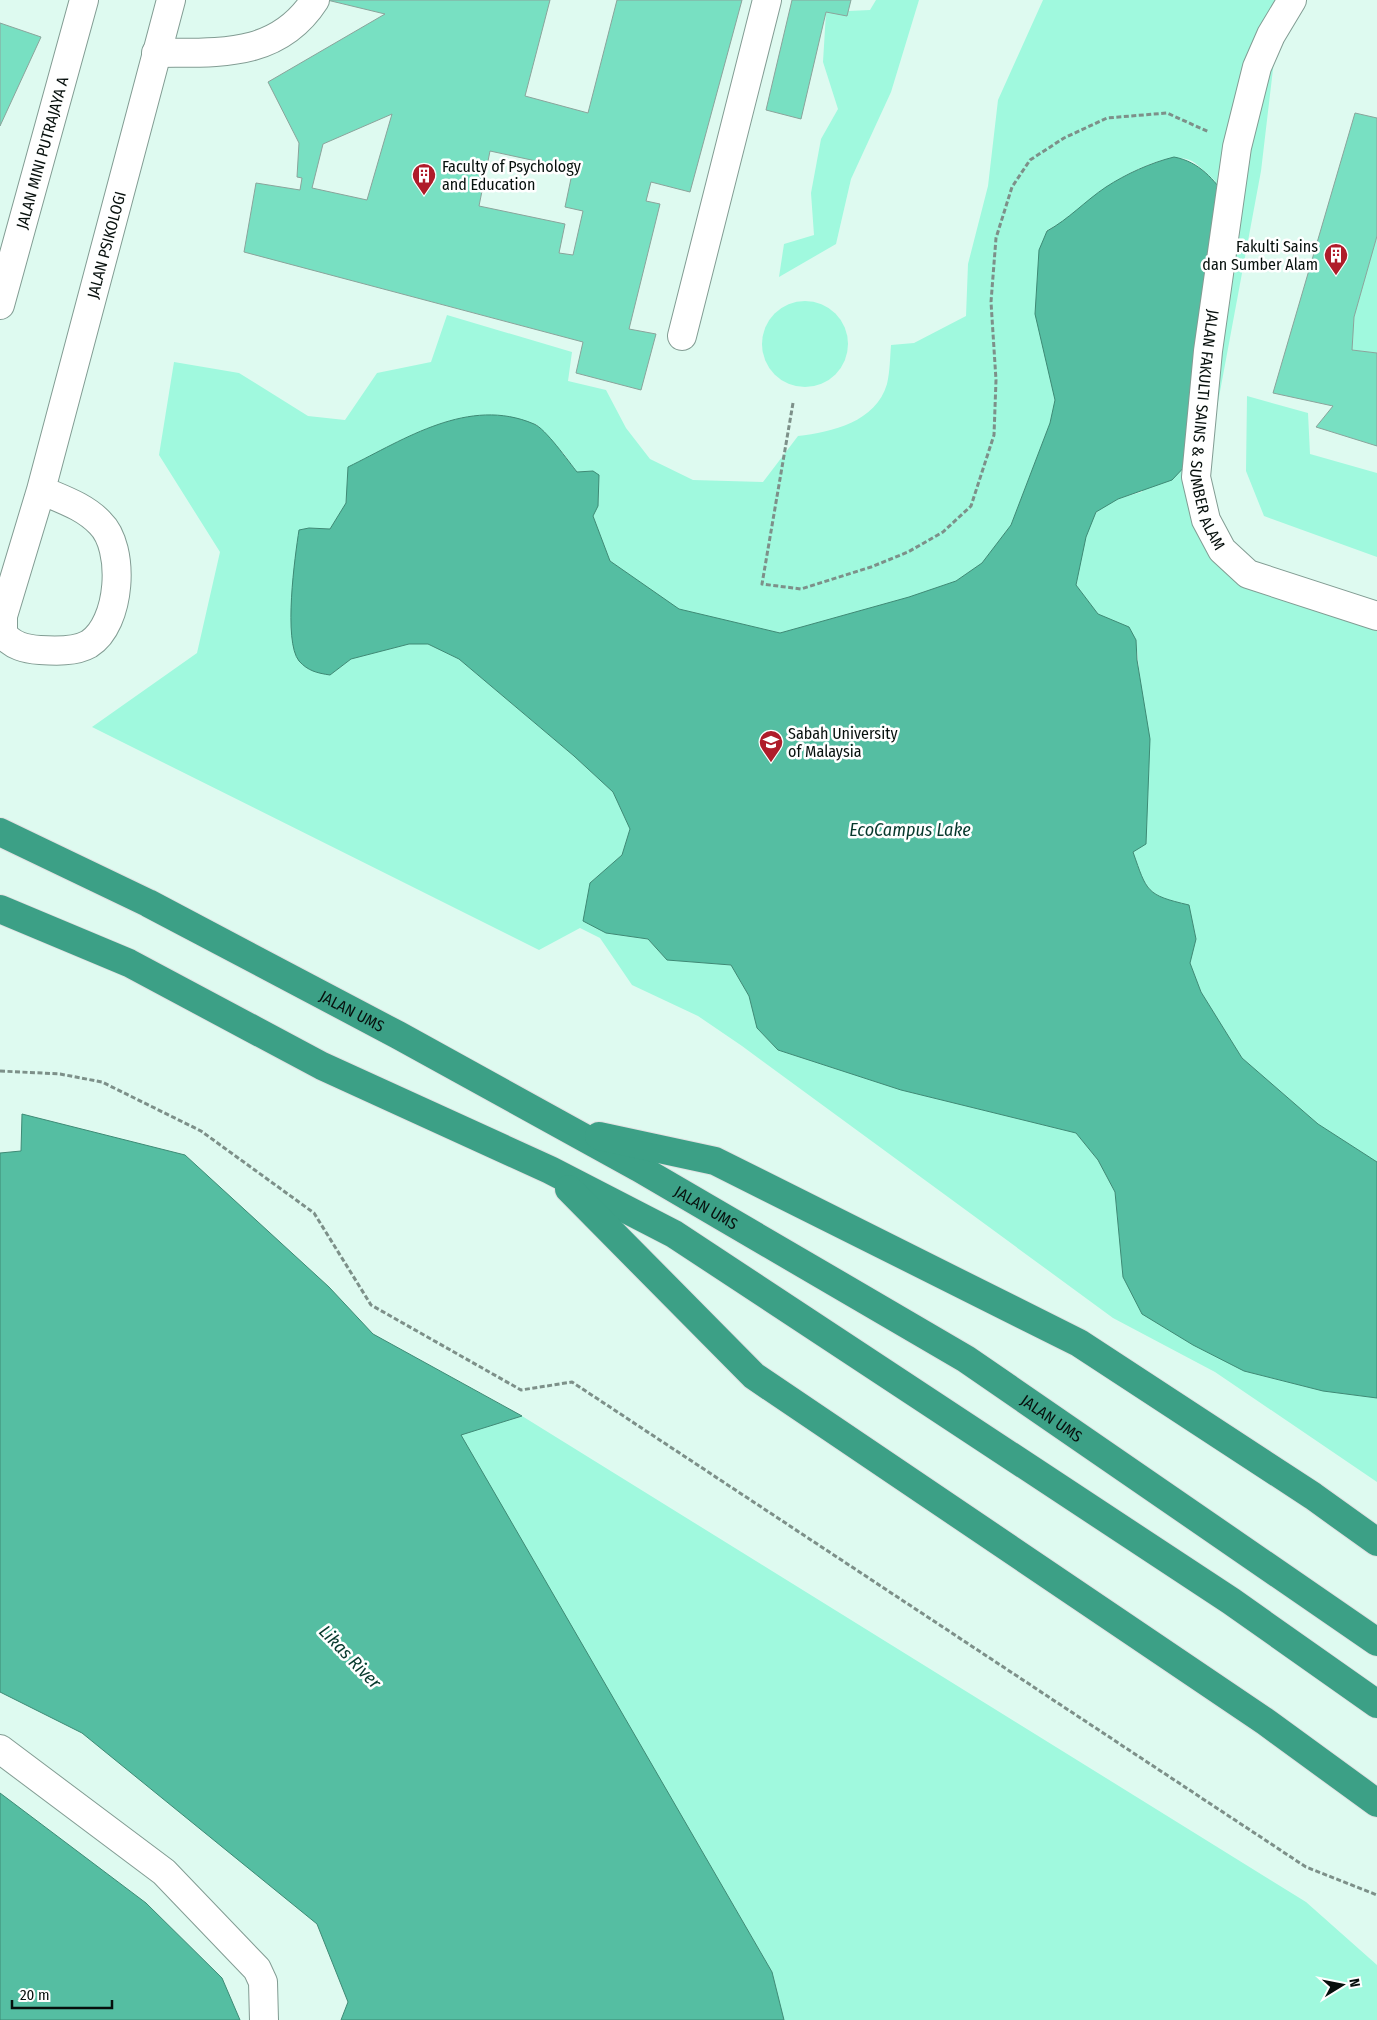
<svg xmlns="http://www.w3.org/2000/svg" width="1377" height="2020" font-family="'Fira Sans Condensed',sans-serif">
<rect width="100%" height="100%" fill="#defaf0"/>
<!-- green -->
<g fill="#a0f9de">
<polygon points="876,0 919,0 891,92 851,179 836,244 779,277 784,244 814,235 811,193 821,139 838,109 823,62 826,12 870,10"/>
<path d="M1043 0H1294L1275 52 1261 171 1216 413 1206 488 1236 564 1377 608V1162L1318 1124 1242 1058 1201 992 1190 963 1196 939 1189 905 1163 899 1146 889 1133 852 1141 689 1136 640 1098 614 1076 585C1080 564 1083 530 1096 513 1104 502 1129 495 1142 492L1215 181C1208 175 1200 166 1192 161 1170 149 1124 175 1106 187 1085 202 1069 219 1046 231L1055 400 1050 423 1011 525 982 563 956 581 909 597 780 633 678 609 610 561 593 516C601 499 601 487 593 471L577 472 564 454 536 424 348 467 346 503 330 529 309 528 330 675 351 659 409 644H428L459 659 574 756 613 792 630 829 622 855 590 883 588 901 606 933 648 939 667 960 731 965 749 996 757 1028 778 1050 901 1090 1076 1133 1098 1160 1115 1192 1123 1277 1244 1371 1323 1391 1377 1398V1482L1215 1372 1113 1318 742 1046 698 1016 632 985 600 938 580 928 539 950 92 727 197 653 220 552 159 455 174 362 239 373 308 416 345 420 377 373 431 362 447 315 572 352 568 381 606 390 626 428 650 459 693 480 763 482 798 436C832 432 876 422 887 384 890 372 890 357 891 345L914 343 966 316 968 264 988 186 998 100Z"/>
<polygon points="1377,236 1377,353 1352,350 1354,317"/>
<circle cx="805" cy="344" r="43"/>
<polygon points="1247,396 1308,413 1310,454 1377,473 1377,557 1264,516 1246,471"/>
<polygon points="522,1416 1306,1902 1377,1965 1377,2020 784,2020 772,1972 460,1435"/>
</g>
<!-- water -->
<g fill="#55bea2" stroke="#3e8a75">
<path d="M1174 157C1200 162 1213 179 1229 200L1189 462 1172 480 1118 499 1096 512 1086 537 1076 585 1098 614 1129 627 1136 640 1137 660 1150 739 1146 844 1133 852C1147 892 1146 895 1189 905L1196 939 1190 963 1201 992 1242 1058 1318 1124 1377 1162V1398L1323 1391 1244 1371 1193 1345 1142 1314 1123 1277 1115 1192 1098 1160 1076 1133 901 1090 778 1050 757 1028 749 996 731 965 667 960 648 939 606 933 583 921 590 883 622 855 630 829 613 792 574 756 459 659 428 644H409L351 659 330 675C317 673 308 671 299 661 283 641 295 556 299 530L309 528 330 529 346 503 348 467C405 439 469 396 534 424 545 428 569 462 577 472L593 471 599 475 598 506 593 516 610 561 679 609 780 633 909 597 956 581 982 563 1011 525 1050 423 1055 400 1035 314 1039 250 1047 231C1069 219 1085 201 1106 187 1126 174 1150 163 1174 157Z"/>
<polygon points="22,1114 185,1155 329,1287 373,1334 522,1416 461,1435 772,1972 784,2020 341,2020 348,2002 317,1924 82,1733 0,1692 0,1153 21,1151"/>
<polygon points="0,1793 146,1903 222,1978 240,2020 0,2020"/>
</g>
<!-- building -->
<g fill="#78e0c2" stroke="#8aa49b" fill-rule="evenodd">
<path d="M327 0H550L525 96 588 113 617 0H742L690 192 651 182 646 201 660 204 629 329 656 334 641 390 576 373 583 342 244 252 256 183 300 190 302 178 297 177 299 143 268 82 385 14ZM392 114 367 200 312 188 323 144ZM490 151 573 169 565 207 583 211 573 255 559 253 565 224 479 206Z"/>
<polygon points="792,0 851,0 847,16 826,12 801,119 766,110"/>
<polygon points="0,23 41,37 0,126"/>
<polygon points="1355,113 1377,118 1377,236 1354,317 1352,350 1377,353 1377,446 1316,427 1333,406 1273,393"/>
</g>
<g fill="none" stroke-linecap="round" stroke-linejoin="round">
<!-- minor casing -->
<g stroke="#829c93" stroke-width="30">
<g id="minor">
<path id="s1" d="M1292 0 1271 35 1257 67 1237 147 1208 351 1196 477 1206 520 1222 550 1248 574 1377 616"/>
<path d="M156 53C217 52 277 59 315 0"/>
<path id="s2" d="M0 305 84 0"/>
<polyline points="682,336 767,0"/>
<path id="s3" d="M41 490C61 499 84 506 100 523 126 548 121 624 89 644 75 652 55 651 40 650 25 649 13 646 3 634V616L41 490 171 0"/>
<polyline points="0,1749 164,1872 257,1969 263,1982 264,2020"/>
</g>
</g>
<!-- highway casing -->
<g stroke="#e1e2e2" stroke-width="30">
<g id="highway">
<path id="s4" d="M0 832 148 903 398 1035 639 1168 966 1359 1377 1642"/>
<polyline points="0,909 129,963 322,1066 550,1170 674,1234 1231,1601 1377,1704"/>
<polyline points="599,1136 715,1161 1079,1343 1313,1496 1377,1542"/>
<polyline points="569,1189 754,1376 1266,1722 1377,1803"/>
</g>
</g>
<!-- path -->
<g stroke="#7d9089" stroke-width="3" stroke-dasharray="5 2.5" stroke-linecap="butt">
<polyline points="793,403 762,584 801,589 871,567 908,552 943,532 971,506 994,435 996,380 991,302 996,238 1012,187 1030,160 1064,138 1107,118 1167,113 1209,132"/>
<polyline points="0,1071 60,1074 102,1082 201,1131 314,1213 371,1305 521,1390 572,1382 1306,1867 1377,1895"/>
</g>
<!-- minor -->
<use href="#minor" stroke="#fff" stroke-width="28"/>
<!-- highway -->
<use href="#highway" stroke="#3ca086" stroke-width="28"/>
</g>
<!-- icons -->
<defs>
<g id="building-pin" transform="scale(1.25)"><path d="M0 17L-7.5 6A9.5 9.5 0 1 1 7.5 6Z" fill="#af1c2a" stroke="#fff"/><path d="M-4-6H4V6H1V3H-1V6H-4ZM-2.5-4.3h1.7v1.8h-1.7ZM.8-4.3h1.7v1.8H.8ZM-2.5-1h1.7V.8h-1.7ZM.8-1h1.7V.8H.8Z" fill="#fff"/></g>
<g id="university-pin" transform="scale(1.25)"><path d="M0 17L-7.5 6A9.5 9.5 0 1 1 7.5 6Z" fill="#af1c2a" stroke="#fff"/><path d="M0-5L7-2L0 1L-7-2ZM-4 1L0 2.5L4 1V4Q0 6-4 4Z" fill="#fff"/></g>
</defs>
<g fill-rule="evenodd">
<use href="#building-pin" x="424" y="175"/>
<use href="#building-pin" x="1336" y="255"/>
<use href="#university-pin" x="771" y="742"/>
</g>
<g text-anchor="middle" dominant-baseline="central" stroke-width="5" stroke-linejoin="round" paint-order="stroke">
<!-- street labels -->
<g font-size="16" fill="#07100d" stroke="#fff">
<text stroke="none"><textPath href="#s2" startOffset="158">JALAN MINI PUTRAJAYA A</textPath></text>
<text stroke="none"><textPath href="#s3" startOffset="696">JALAN PSIKOLOGI</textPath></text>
<text stroke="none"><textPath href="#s1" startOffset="445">JALAN FAKULTI SAINS &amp; SUMBER ALAM</textPath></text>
<text stroke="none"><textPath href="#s4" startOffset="395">JALAN UMS</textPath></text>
<text stroke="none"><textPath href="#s4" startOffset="800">JALAN UMS</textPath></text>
<text stroke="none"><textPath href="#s4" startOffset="1205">JALAN UMS</textPath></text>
</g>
<!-- poi labels -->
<g font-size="16" fill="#07100d" stroke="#fff" text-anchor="start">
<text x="442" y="166">Faculty of Psychology<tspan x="442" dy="18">and Education</tspan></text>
<text x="1318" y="246" text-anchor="end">Fakulti Sains<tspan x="1318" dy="18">dan Sumber Alam</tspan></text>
<text x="788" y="733">Sabah University<tspan x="788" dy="18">of Malaysia</tspan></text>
</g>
<!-- water labels -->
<g font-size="18" font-style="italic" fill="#07392d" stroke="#fff">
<text x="910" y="830">EcoCampus Lake</text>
<text transform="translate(350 1657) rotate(46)">Likas River</text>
</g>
</g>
<!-- north arrow -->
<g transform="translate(1342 1985) rotate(80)" stroke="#ffffff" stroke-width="4" paint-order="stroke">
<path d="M0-4L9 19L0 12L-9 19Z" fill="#07100d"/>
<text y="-8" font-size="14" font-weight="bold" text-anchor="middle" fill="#07100d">N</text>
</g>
<!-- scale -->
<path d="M12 2000v8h100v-8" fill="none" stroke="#07100d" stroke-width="2.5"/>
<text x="20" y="2000" font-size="15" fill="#07100d" stroke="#ffffff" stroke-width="4" paint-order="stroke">20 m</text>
</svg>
